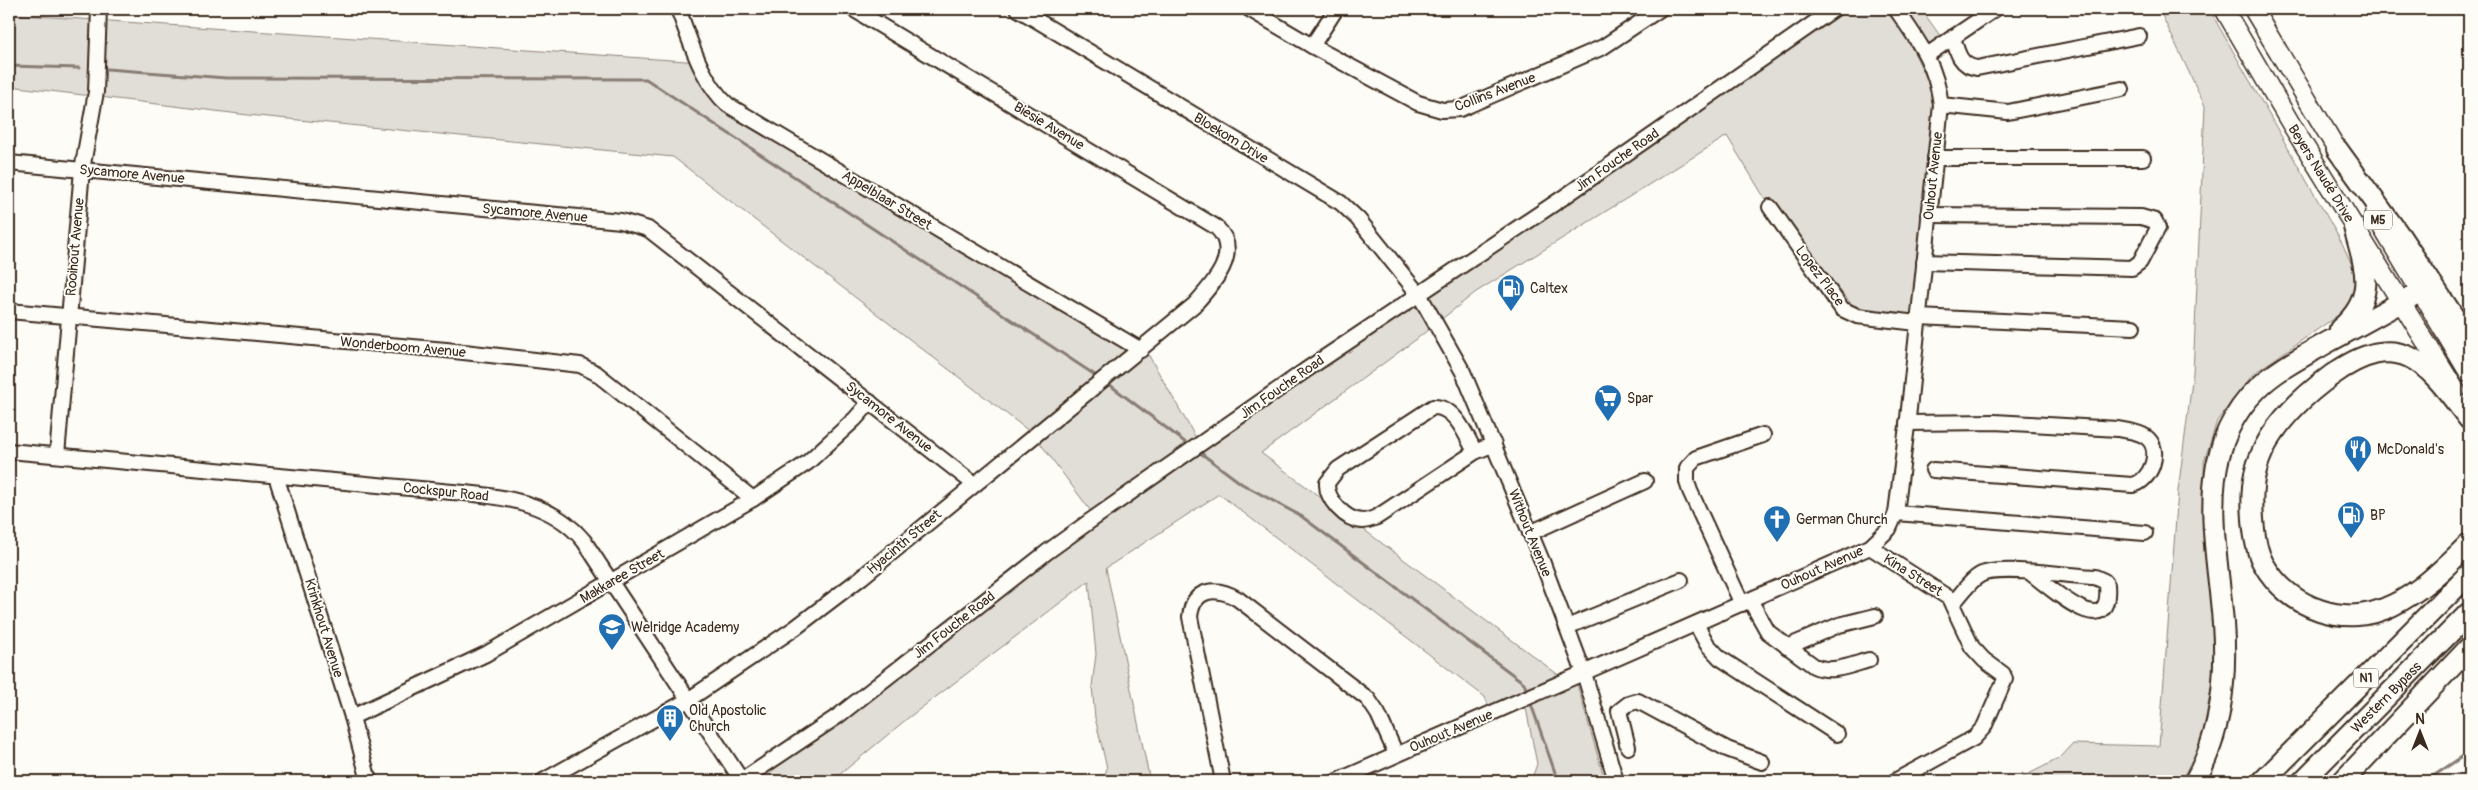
<svg xmlns="http://www.w3.org/2000/svg" width="2478" height="790" font-family="Pangolin,sans-serif">
<rect width="100%" height="100%" fill="#fdfcf7"/>
<filter id="ink" filterUnits="userSpaceOnUse"><feTurbulence type="fractalNoise" baseFrequency=".02" numOctaves="2"/><feDisplacementMap in="SourceGraphic" scale="10" xChannelSelector="R" yChannelSelector="G"/><feConvolveMatrix kernelMatrix="1 2 1 2 8 2 1 2 1" color-interpolation-filters="sRGB"/></filter>
<g filter="url(#ink)">
<!-- green -->
<g fill="#e1ded7" stroke="#8e847a">
<polygon points="1835,9 1892,9 1944,112 1921,323 1858,312 1770,207 1727,136 1476,292 1414,341 1261,453 1560,676 1489,707 1485,697 1219,494 1106,568 1150,781 1103,781 1107,768 1095,718 1092,686 1096,654 1089,581 908,718 832,781 741,781 1096,518 1034,435 673,157 248,115 9,86 9,14 700,62 726,98 1144,347 1200,445"/>
<polygon points="1904,9 1921,9 1941,37 1929,45"/>
<polygon points="2159,9 2209,9 2342,243 2357,276 2350,307 2253,374 2217,421 2204,462 2206,557 2216,659 2202,740 2181,781 2015,781 2060,758 2073,744 2159,746 2178,491 2193,373 2205,106"/>
<polygon points="1577,684 1605,781 1531,781 1537,764 1525,703"/>
</g>
<g fill="none" stroke-linecap="round" stroke-linejoin="round">
<!-- stream -->
<g stroke="#887d74" stroke-width="3">
<polyline points="9,66 79,68"/>
<polyline points="107,69 226,78 646,79 1098,377"/>
<polyline points="1106,382 1190,446"/>
<polyline points="1198,451 1242,484 1301,516 1524,683 1526,689"/>
<polyline points="1531,704 1558,781"/>
<polyline points="2426,781 2469,752"/>
</g>
<!-- minor casing -->
<g stroke="#3b2a1e" stroke-width="18">
<g id="minor">
<path d="M678 9C691 42 701 81 728 105L1141 350"/>
<polyline points="1018,9 1341,203 1358,219 1420,296 1463,372 1542,561 1584,673 1616,781"/>
<polyline points="1249,9 1312,46 1418,103 1442,110 1460,109 1603,47 1660,9"/>
<path d="M1953 37C1957 52 1960 66 1977 68L2139 36"/>
<polyline points="1312,46 1336,9"/>
<polyline points="1927,55 1995,9"/>
<polyline points="1941,105 2008,112 2122,89"/>
<polyline points="1935,158 2143,158"/>
<polyline points="9,163 621,221 648,229 974,484"/>
<polyline points="1770,207 1842,309 1857,316 1917,323"/>
<polyline points="1924,262 2132,268 2140,262 2158,228 2155,221 2141,217 1929,215"/>
<polyline points="9,311 446,350 580,365 596,373 753,499"/>
<polyline points="1918,317 2133,327"/>
<path d="M1907 423 1994 422 2118 429C2127 431 2138 431 2146 437 2163 449 2151 482 2132 485L1933 470"/>
<path d="M9 451 442 491C494 496 549 498 584 541L742 781"/>
<path d="M1475 452C1466 435 1455 406 1433 407L1338 469 1327 483C1326 499 1345 520 1362 521 1367 521 1372 519 1377 517L1475 452 1494 444"/>
<polyline points="57,455 82,170 96,92 99,9"/>
<polyline points="276,476 352,717 369,781"/>
<polyline points="1896,513 2145,533"/>
<polyline points="1530,533 1645,481"/>
<polyline points="1870,547 1949,598 1972,647 1984,660 2003,674 2005,679 1984,727 1974,738 1895,781"/>
<path d="M1750 600 1768 632 1814 666C1832 674 1851 665 1869 660"/>
<path d="M1953 603C1961 595 1969 581 1980 575 1998 565 2072 576 2095 577L2104 581 2107 585C2112 646 2049 586 2029 572"/>
<polyline points="1742,604 1690,491 1687,482 1687,468 1696,458 1763,435"/>
<polyline points="1696,624 1707,644 1720,658 1837,734"/>
<polyline points="1567,627 1681,580"/>
<polyline points="1787,647 1839,625 1875,616"/>
<polyline points="352,717 486,654 753,499 807,463 855,419 870,402"/>
<polyline points="1628,747 1619,711 1628,704 1638,701 1727,749 1762,762"/>
<path d="M543 781 688 700 795 628 862 577 1194 305C1213 284 1243 252 1216 227L853 9"/>
<polyline points="741,781 838,716 1047,552 1090,521 1306,370 1564,197 1834,9"/>
<path d="M1223 781 1190 617C1193 588 1216 586 1238 599L1368 699 1378 714 1396 754"/>
<path d="M1337 781 1870 547 1889 529 1896 513 1908 418 1941 105C1936 64 1919 42 1896 9"/>
</g>
</g>
<!-- major casing -->
<g stroke="#3b2a1e" stroke-width="21">
<g id="major">
<path id="s1" d="M2224 9 2291 124 2456 391"/>
<polyline points="2253,9 2344,161"/>
<polyline points="2374,214 2469,373"/>
</g>
</g>
<!-- highway casing -->
<g stroke="#3b2a1e" stroke-width="24">
<g id="highway">
<polyline points="2337,149 2400,236 2469,340"/>
<path d="M2340 329C2378 297 2365 268 2354 227"/>
<path d="M2469 419C2428 365 2402 325 2332 375 2299 399 2264 432 2255 474 2250 496 2252 543 2263 563 2289 609 2346 629 2393 605 2422 591 2446 566 2469 544"/>
<path d="M2195 781C2221 734 2227 677 2223 623 2217 543 2192 453 2257 389 2277 369 2306 355 2330 341 2360 325 2390 308 2420 292"/>
<polyline points="2263,781 2469,574"/>
<path id="s2" d="M2303 781 2469 613"/>
<polyline points="2343,781 2469,648"/>
</g>
</g>
<!-- minor -->
<use href="#minor" stroke="#fdfcf7" stroke-width="14"/>
<!-- major -->
<use href="#major" stroke="#fdfcf7" stroke-width="18"/>
<!-- highway -->
<use href="#highway" stroke="#fdfcf7" stroke-width="20"/>
</g>
</g>
<!-- icons -->
<defs>
<g id="fuel-pin" transform="scale(1.4375)"><path d="M0 17L-7.5 6A9.5 9.5 0 1 1 7.5 6Z" fill="#1f6fb2" stroke="#fdfcf7"/><path d="M-5.5-6h7V0h2V4h1.3V-2.5L3-4.5l.8-.8L6-3V5H2.5V1h-1V6h-7ZM-4.2-4.7v3.2H.2V-4.7Z" fill="#fff"/></g>
<g id="supermarket-pin" transform="scale(1.4375)"><path d="M0 17L-7.5 6A9.5 9.5 0 1 1 7.5 6Z" fill="#1f6fb2" stroke="#fdfcf7"/><path d="M-6-5.5h2.5l.6 2H6L4.5 2H-2.5L-4.4-4H-6ZM-1.5 3.2a1.3 1.3 0 1 0 .1 0ZM3 3.2a1.3 1.3 0 1 0 .1 0Z" fill="#fff"/></g>
<g id="restaurant-pin" transform="scale(1.4375)"><path d="M0 17L-7.5 6A9.5 9.5 0 1 1 7.5 6Z" fill="#1f6fb2" stroke="#fdfcf7"/><path d="M-5-6h1v4h1v-4h1v4h1v-4h1v5L-1.5 .5V6h-2V.5L-5-1ZM5-6V6H3V1.5H1.5Q1.5-4 5-6Z" fill="#fff"/></g>
<g id="church-pin" transform="scale(1.4375)"><path d="M0 17L-7.5 6A9.5 9.5 0 1 1 7.5 6Z" fill="#1f6fb2" stroke="#fdfcf7"/><path d="M-1.2-6h2.4v3.5h3.3v2.4h-3.3V6h-2.4V-.1h-3.3v-2.4h3.3Z" fill="#fff"/></g>
<g id="school-pin" transform="scale(1.4375)"><path d="M0 17L-7.5 6A9.5 9.5 0 1 1 7.5 6Z" fill="#1f6fb2" stroke="#fdfcf7"/><path d="M0-5L7-2L0 1L-7-2ZM-4 1L0 2.5L4 1V4Q0 6-4 4Z" fill="#fff"/></g>
<g id="building-pin" transform="scale(1.4375)"><path d="M0 17L-7.5 6A9.5 9.5 0 1 1 7.5 6Z" fill="#1f6fb2" stroke="#fdfcf7"/><path d="M-4-6H4V6H1V3H-1V6H-4ZM-2.5-4.3h1.7v1.8h-1.7ZM.8-4.3h1.7v1.8H.8ZM-2.5-1h1.7V.8h-1.7ZM.8-1h1.7V.8H.8Z" fill="#fff"/></g>
</defs>
<g fill-rule="evenodd">
<use href="#fuel-pin" x="1511" y="288"/>
<use href="#supermarket-pin" x="1608" y="398"/>
<use href="#restaurant-pin" x="2358" y="449"/>
<use href="#fuel-pin" x="2351" y="515"/>
<use href="#church-pin" x="1777" y="519"/>
<use href="#school-pin" x="612" y="627"/>
<use href="#building-pin" x="670" y="718"/>
</g>
<g text-anchor="middle" dominant-baseline="central" stroke-width="4" stroke-linejoin="round" paint-order="stroke">
<!-- shield labels -->
<g fill="#fdfcf7" stroke="#75695f" stroke-width="1">
<rect x="2364" y="210.5" width="28" height="19" rx="4"/>
<rect x="2353.5" y="668.5" width="25" height="19" rx="4"/>
</g>
<g font-size="12" font-weight="bold" fill="#3b2a1e">
<text x="2378" y="220">M5</text>
<text x="2366" y="678">N1</text>
</g>
<!-- street labels -->
<g font-size="14" fill="#3b2a1e" stroke="#fdfcf7">
<text transform="translate(1495 92) rotate(-21)">Collins Avenue</text>
<text transform="translate(1049 126) rotate(31)">Biesie Avenue</text>
<text transform="translate(1231 138) rotate(31)">Bloekom Drive</text>
<text transform="translate(1617 160) rotate(-35)">Jim Fouche Road</text>
<text transform="translate(132 174) rotate(5)">Sycamore Avenue</text>
<text stroke="none"><textPath href="#s1" startOffset="191">Beyers Naudé Drive</textPath></text>
<text transform="translate(1933 176) rotate(-84)">Ouhout Avenue</text>
<text transform="translate(887 200) rotate(31)">Appelblaar Street</text>
<text transform="translate(535 213) rotate(5)">Sycamore Avenue</text>
<text transform="translate(75 247) rotate(-85)">Rooihout Avenue</text>
<text transform="translate(1820 276) rotate(53)">Lopez Place</text>
<text transform="translate(403 347) rotate(5)">Wonderboom Avenue</text>
<text transform="translate(1282 387) rotate(-35)">Jim Fouche Road</text>
<text transform="translate(889 417) rotate(38)">Sycamore Avenue</text>
<text transform="translate(446 492) rotate(6)">Cockspur Road</text>
<text transform="translate(1530 533) rotate(68)">Without Avenue</text>
<text transform="translate(904 542) rotate(-40)">Hyacinth Street</text>
<text transform="translate(1822 568) rotate(-24)">Ouhout Avenue</text>
<text transform="translate(1913 575) rotate(32)">Kina Street</text>
<text transform="translate(622 576) rotate(-30)">Makkaree Street</text>
<text transform="translate(954 625) rotate(-38)">Jim Fouche Road</text>
<text transform="translate(324 628) rotate(73)">Krinkhout Avenue</text>
<text stroke="none"><textPath href="#s2" startOffset="118">Western Bypass</textPath></text>
<text transform="translate(1451 731) rotate(-23)">Ouhout Avenue</text>
</g>
<!-- poi labels -->
<g font-size="14" fill="#3b2a1e" stroke="#fdfcf7" text-anchor="start">
<text x="1530" y="288">Caltex</text>
<text x="1627" y="398">Spar</text>
<text x="2377" y="449">McDonald's</text>
<text x="2370" y="515">BP</text>
<text x="1796" y="519">German Church</text>
<text x="631" y="627">Welridge Academy</text>
<text x="689" y="710">Old Apostolic<tspan x="689" dy="16">Church</tspan></text>
</g>
</g>
<!-- margin -->
<rect width="2478" height="790" fill="none" stroke="#fdfcf7" stroke-width="30"/>
<rect x="15" y="15" width="2448" height="760" fill="none" stroke="#3b2a1e" stroke-width="2" filter="url(#ink)"/>
<!-- north arrow -->
<g transform="translate(2420 732)" stroke="#fdfcf7" stroke-width="4" paint-order="stroke">
<path d="M0-4L9 19L0 12L-9 19Z" fill="#3b2a1e"/>
<text y="-8" font-size="14" font-weight="bold" text-anchor="middle" fill="#3b2a1e">N</text>
</g>
</svg>
